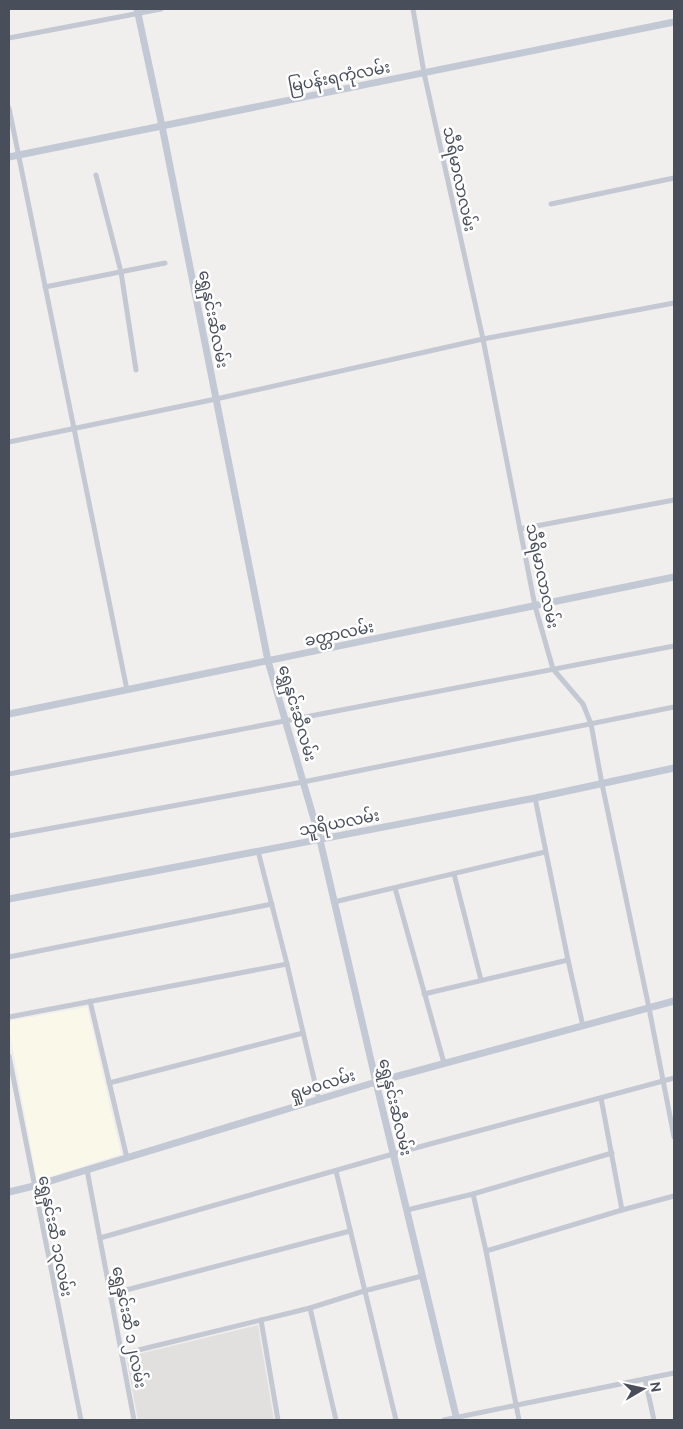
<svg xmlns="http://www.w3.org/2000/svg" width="683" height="1429" font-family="Ubuntu,'Noto Sans Myanmar',sans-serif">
<rect width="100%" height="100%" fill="#f1efee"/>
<!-- commercial -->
<polygon fill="#faf8e9" points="87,1007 121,1154 37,1181 9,1028 9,1021"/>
<!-- education -->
<polygon fill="#e1e0df" points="258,1325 274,1420 138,1420 126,1357"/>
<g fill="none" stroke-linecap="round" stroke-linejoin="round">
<!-- street -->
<g stroke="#c3c8d2" stroke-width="5">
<polyline points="413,9 424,73 483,339 535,606 553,669 583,704 591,724 602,784 649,1008 674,1137"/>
<polyline points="9,38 161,9"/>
<polyline points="9,108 127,690"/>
<polyline points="96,175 121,272 136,370"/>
<polyline points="551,204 674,178"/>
<polyline points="45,287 165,263"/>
<polyline points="9,442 216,399 483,339 674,303"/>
<polyline points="520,529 674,500"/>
<polyline points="9,774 674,646"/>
<polyline points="535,798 568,960 583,1026"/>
<polyline points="9,836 303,782 674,707"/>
<polyline points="258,851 287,964 319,1100"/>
<polyline points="454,874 481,980"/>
<polyline points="395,888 444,1063"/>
<polyline points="334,902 545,852"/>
<polyline points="9,957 272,904"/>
<polyline points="424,994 568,960"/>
<polyline points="90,1001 127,1158"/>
<polyline points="9,1017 287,964"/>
<polyline points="9,1056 81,1420"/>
<polyline points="109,1083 303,1033"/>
<polyline points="601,1098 622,1210"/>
<polyline points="87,1170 134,1420"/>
<polyline points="336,1171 396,1420"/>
<polyline points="407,1210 473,1194"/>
<polyline points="100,1238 393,1154 674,1078"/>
<polyline points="486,1251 473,1194 612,1153"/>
<polyline points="111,1294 350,1231"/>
<polyline points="310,1308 336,1420"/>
<polyline points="261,1320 278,1420"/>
<polyline points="122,1354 310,1308 364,1291 422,1276"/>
<polyline points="645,1379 654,1420"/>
<polyline points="444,1420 674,1373"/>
<polyline points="519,1420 486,1251 622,1210 674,1196"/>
</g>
<!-- secondary -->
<g stroke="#c3c8d5" stroke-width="7">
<polyline points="137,9 162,126 268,661 320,840 376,1082 457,1420"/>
<polyline points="9,157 674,22"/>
<polyline points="9,714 674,577"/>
<polyline points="9,899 535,798 674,768"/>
<polyline points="9,1192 34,1186 376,1082 674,1001"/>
</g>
</g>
<g text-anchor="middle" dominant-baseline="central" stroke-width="5" stroke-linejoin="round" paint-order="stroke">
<!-- street labels -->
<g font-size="16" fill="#484e5a" stroke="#fff">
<text transform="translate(339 76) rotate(-11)">မြပန်းရကုံလမ်း</text>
<text transform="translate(460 179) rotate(78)">သီရိမာလာလမ်း</text>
<text transform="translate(214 319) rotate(79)">ရွှေနှင်းဆီလမ်း</text>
<text transform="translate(543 576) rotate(78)">သီရိမာလာလမ်း</text>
<text transform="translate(339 633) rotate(-12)">ခတ္တာလမ်း</text>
<text transform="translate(298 713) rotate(74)">ရွှေနှင်းဆီလမ်း</text>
<text transform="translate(339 822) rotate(-11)">သူရိယလမ်း</text>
<text transform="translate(322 1084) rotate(-17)">ရှုမဝလမ်း</text>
<text transform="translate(396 1107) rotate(77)">ရွှေနှင်းဆီလမ်း</text>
<text transform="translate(56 1236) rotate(79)">ရွှေနှင်းဆီ ၁၃လမ်း</text>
<text transform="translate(130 1327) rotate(79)">ရွှေနှင်းဆီ ၁၂လမ်း</text>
</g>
</g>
<!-- border -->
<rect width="683" height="1429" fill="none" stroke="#484e5a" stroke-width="20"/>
<!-- north arrow -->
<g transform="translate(643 1389) rotate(81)" stroke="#ffffff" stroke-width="4" paint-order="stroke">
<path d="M0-4L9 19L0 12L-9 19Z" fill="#484e5a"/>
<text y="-8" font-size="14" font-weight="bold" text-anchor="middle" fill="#484e5a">N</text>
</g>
</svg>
